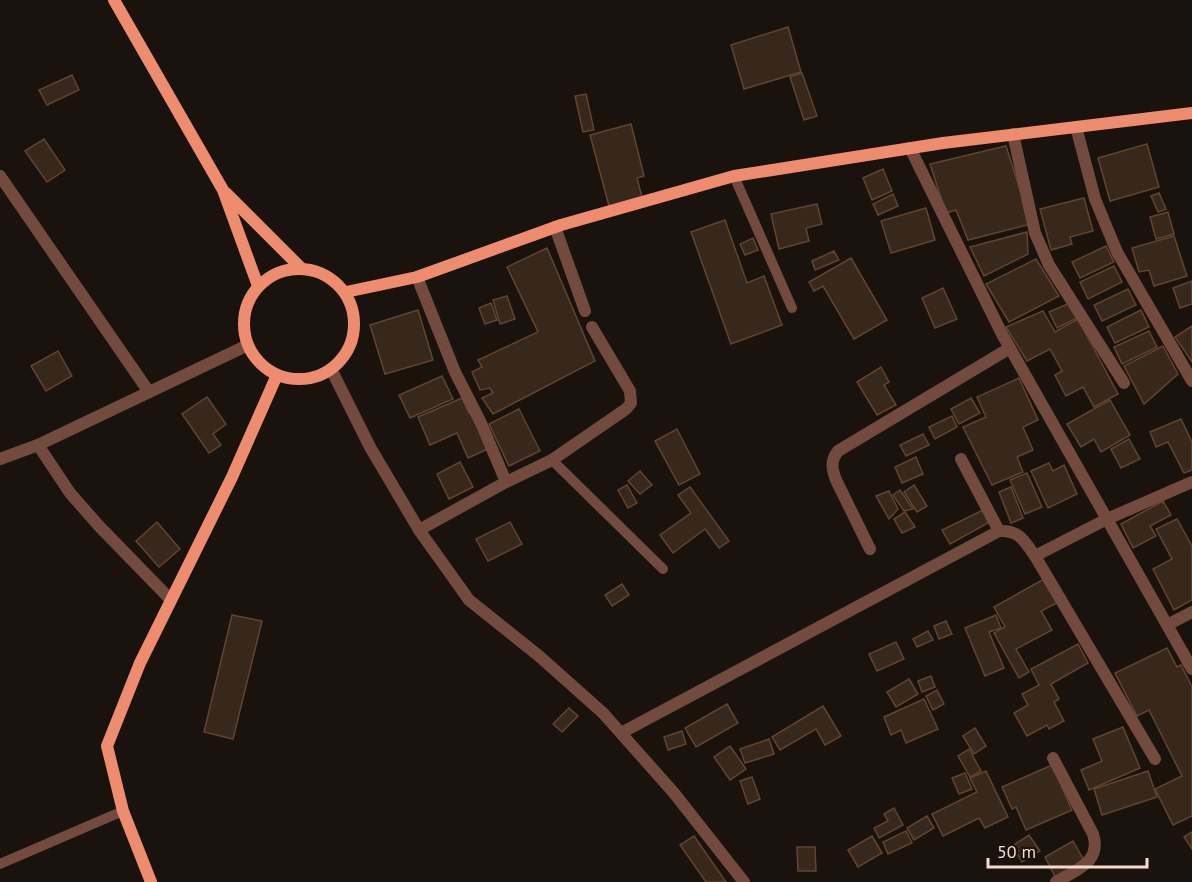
<svg xmlns="http://www.w3.org/2000/svg" width="1192" height="882" font-family="'PT Sans',sans-serif">
<rect width="100%" height="100%" fill="#1a120d"/>
<!-- building -->
<g fill="#38271b" stroke="#624430" stroke-width="1.5">
<polygon points="788,27 801,72 744,89 731,45"/>
<polygon points="802,73 817,116 804,120 790,77"/>
<polygon points="72,75 79,90 47,105 39,90"/>
<polygon points="586,94 594,130 583,132 575,96"/>
<polygon points="631,124 644,176 637,178 642,197 609,206 590,135"/>
<polygon points="44,139 65,170 47,182 25,151"/>
<polygon points="1147,144 1159,187 1110,201 1098,158"/>
<polygon points="1006,146 1031,224 968,240 956,210 946,213 930,164"/>
<polygon points="883,169 892,191 872,200 863,178"/>
<polygon points="1159,193 1166,209 1158,212 1151,196"/>
<polygon points="893,194 898,206 878,215 873,204"/>
<polygon points="1084,198 1093,231 1070,237 1072,244 1051,250 1040,209"/>
<polygon points="817,204 822,224 806,228 809,241 779,249 771,214"/>
<polygon points="926,208 935,240 891,253 881,221"/>
<polygon points="1168,212 1174,234 1156,239 1150,217"/>
<polygon points="725,220 747,283 764,276 782,325 731,344 691,232"/>
<polygon points="1027,232 1028,254 984,276 970,247"/>
<polygon points="1174,236 1187,276 1154,286 1149,270 1139,272 1132,248"/>
<polygon points="753,238 758,250 745,255 740,244"/>
<polygon points="1106,246 1114,262 1080,278 1072,262"/>
<polygon points="547,248 595,361 493,414 482,398 493,393 490,388 480,390 472,372 482,367 478,360 538,332 507,267"/>
<polygon points="834,251 839,260 815,270 812,261"/>
<polygon points="851,258 887,320 854,339 823,286 814,291 809,282"/>
<polygon points="1036,259 1059,296 1009,322 986,284"/>
<polygon points="1114,266 1122,282 1088,299 1080,282"/>
<polygon points="1192,281 1192,304 1180,308 1173,288"/>
<polygon points="943,288 957,319 935,328 922,298"/>
<polygon points="1128,289 1136,305 1102,321 1094,305"/>
<polygon points="507,296 515,319 500,324 493,300"/>
<polygon points="491,303 497,320 485,324 479,308"/>
<polygon points="1070,303 1077,318 1057,328 1049,312"/>
<polygon points="418,310 433,360 385,374 370,325"/>
<polygon points="1141,310 1149,327 1115,343 1107,327"/>
<polygon points="1043,311 1055,332 1078,319 1118,394 1094,407 1083,387 1066,396 1055,375 1062,371 1050,349 1027,361 1006,327"/>
<polygon points="1192,326 1192,362 1175,337"/>
<polygon points="1149,331 1157,347 1122,364 1114,347"/>
<polygon points="1163,346 1178,374 1144,404 1124,366"/>
<polygon points="58,351 72,376 46,391 31,366"/>
<polygon points="881,367 889,382 884,385 896,405 877,415 857,382"/>
<polygon points="442,376 453,399 410,418 399,395"/>
<polygon points="1019,378 1038,420 1023,427 1033,450 1017,457 1023,472 992,485 963,427 986,417 977,397"/>
<polygon points="207,397 226,424 213,434 221,445 209,453 182,414"/>
<polygon points="462,398 469,413 474,411 490,448 468,458 457,433 430,445 418,417"/>
<polygon points="971,398 980,413 959,424 951,409"/>
<polygon points="1110,400 1130,435 1101,452 1094,439 1081,447 1067,424"/>
<polygon points="519,409 540,451 509,466 489,424"/>
<polygon points="952,416 957,427 935,439 929,427"/>
<polygon points="1181,419 1192,442 1192,470 1184,473 1168,442 1156,447 1150,432"/>
<polygon points="677,429 700,474 679,485 655,441"/>
<polygon points="923,434 929,445 906,456 900,445"/>
<polygon points="1129,439 1140,459 1121,468 1111,449"/>
<polygon points="916,457 923,474 902,483 895,467"/>
<polygon points="460,462 473,487 449,499 437,474"/>
<polygon points="1049,463 1053,471 1064,465 1077,494 1048,508 1031,471"/>
<polygon points="640,471 652,485 640,494 628,481"/>
<polygon points="1027,473 1042,507 1025,514 1010,480"/>
<polygon points="627,485 637,503 628,508 618,490"/>
<polygon points="914,485 927,506 917,512 904,492"/>
<polygon points="690,487 729,541 719,548 705,529 673,553 660,535 691,513 678,495"/>
<polygon points="1011,487 1023,518 1011,523 999,492"/>
<polygon points="900,490 913,509 904,511 893,495"/>
<polygon points="889,491 898,509 889,519 876,496"/>
<polygon points="1163,501 1171,515 1150,526 1156,536 1133,548 1121,524"/>
<polygon points="983,510 988,523 950,544 942,530"/>
<polygon points="905,512 915,527 902,533 894,519"/>
<polygon points="1177,519 1192,546 1192,600 1174,610 1153,569 1172,559 1156,529"/>
<polygon points="157,522 180,549 159,567 136,541"/>
<polygon points="510,522 522,544 488,561 476,539"/>
<polygon points="1044,579 1057,603 1041,611 1052,630 1016,649 1029,672 1019,678 994,633 1005,627 994,607"/>
<polygon points="622,584 629,595 612,606 605,595"/>
<polygon points="232,615 262,621 233,739 204,732"/>
<polygon points="996,615 1001,628 989,632 1004,668 985,676 965,628"/>
<polygon points="946,621 952,634 939,639 934,626"/>
<polygon points="928,631 933,640 917,647 913,639"/>
<polygon points="896,642 904,659 877,671 869,654"/>
<polygon points="1078,644 1088,663 1051,684 1059,699 1054,702 1064,721 1049,729 1047,725 1027,736 1014,713 1028,705 1022,694 1039,685 1031,669"/>
<polygon points="1167,648 1177,667 1181,665 1192,687 1192,816 1173,825 1155,789 1182,776 1149,710 1137,716 1115,673"/>
<polygon points="931,676 935,687 922,692 918,681"/>
<polygon points="909,679 918,694 896,707 887,692"/>
<polygon points="937,690 944,704 933,710 926,696"/>
<polygon points="924,699 938,729 906,743 901,730 891,735 884,717"/>
<polygon points="727,704 738,723 696,747 685,728"/>
<polygon points="823,706 841,736 825,745 816,729 780,750 772,737"/>
<polygon points="569,708 578,716 562,732 553,724"/>
<polygon points="1123,727 1140,768 1089,790 1081,770 1102,761 1093,739"/>
<polygon points="975,728 986,746 974,754 963,736"/>
<polygon points="682,731 686,744 668,750 664,737"/>
<polygon points="769,739 774,754 745,763 740,749"/>
<polygon points="730,746 746,769 730,780 714,757"/>
<polygon points="969,749 981,771 970,777 958,756"/>
<polygon points="1052,765 1072,810 1026,830 1016,807 1012,809 1002,787"/>
<polygon points="986,771 1008,817 985,828 979,818 943,836 932,814 977,792 970,778"/>
<polygon points="1148,771 1157,797 1102,815 1094,789"/>
<polygon points="965,773 972,789 959,794 952,778"/>
<polygon points="752,777 760,799 748,804 740,781"/>
<polygon points="894,808 903,825 879,838 874,828 888,821 884,814"/>
<polygon points="927,816 934,828 914,840 907,828"/>
<polygon points="906,831 912,843 888,854 883,842"/>
<polygon points="1192,832 1192,849 1184,837"/>
<polygon points="1029,835 1040,851 1022,862 1012,846"/>
<polygon points="694,836 726,882 706,882 680,845"/>
<polygon points="872,836 882,853 858,867 848,850"/>
<polygon points="1073,841 1086,864 1057,880 1045,857"/>
<polygon points="797,847 815,847 816,871 798,871"/>
</g>
<g fill="none" stroke-linecap="round" stroke-linejoin="round">
<!-- lane -->
<g stroke="#734b3e" stroke-width="10">
<polyline points="734,176 792,308"/>
<polyline points="552,460 663,569"/>
<polyline points="0,864 123,811"/>
</g>
<!-- street -->
<g stroke="#734b3e" stroke-width="12">
<polyline points="1076,127 1095,199 1117,252 1192,381"/>
<polyline points="1013,134 1035,233 1049,265 1124,383"/>
<polyline points="910,148 1002,334 1192,669"/>
<polyline points="0,176 149,392"/>
<polyline points="555,227 585,311"/>
<polyline points="417,277 455,372 481,423 506,482"/>
<polyline points="331,369 370,447 419,530 469,600 539,656 603,713 674,793 744,882"/>
<polyline points="38,445 70,493 99,526 171,600"/>
<polyline points="0,459 38,445 248,345"/>
<polyline points="961,459 999,531"/>
<polyline points="419,530 506,482 552,460 626,409 631,403 630,391 592,327"/>
<path d="M870 549 836 480C832 469 830 461 838 451L1010 348"/>
<polyline points="1035,556 1155,759"/>
<polyline points="1167,625 1192,612"/>
<path d="M621 733 999 531C1020 530 1024 541 1035 556L1107 519 1192 482"/>
<path d="M1053 758 1093 834C1102 862 1076 870 1056 882"/>
</g>
<!-- secondary -->
<g stroke="#ed8c6f" stroke-width="12">
<polyline points="114,0 223,190 258,286"/>
<polyline points="226,193 301,268"/>
<circle cx="299" cy="324" r="55"/>
<polyline points="346,292 417,277 561,225 734,176 943,143 1192,113"/>
<polyline points="151,882 123,811 107,746 140,663 232,477 277,375"/>
</g>
</g>
<!-- scale -->
<path d="M988 858v9h159v-9" fill="none" stroke="#f8dacc" stroke-width="3"/>
<text x="997" y="858" font-size="18" fill="#f8dacc" stroke="#1a120d" stroke-width="4.5" paint-order="stroke">50 m</text>
</svg>
